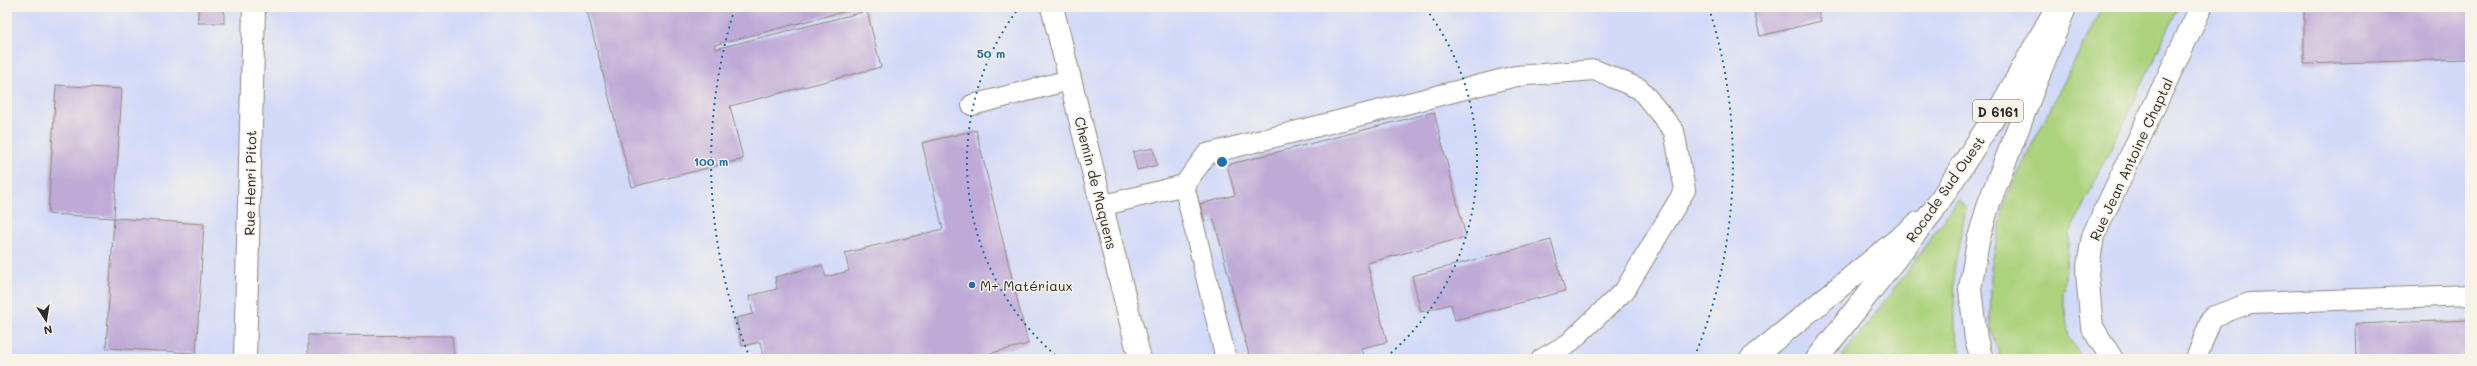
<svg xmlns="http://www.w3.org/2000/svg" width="2477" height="366" font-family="Mali,sans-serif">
<rect width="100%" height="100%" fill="#f7f3e8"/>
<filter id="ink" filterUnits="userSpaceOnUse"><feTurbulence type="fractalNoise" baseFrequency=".025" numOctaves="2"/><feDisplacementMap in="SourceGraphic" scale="8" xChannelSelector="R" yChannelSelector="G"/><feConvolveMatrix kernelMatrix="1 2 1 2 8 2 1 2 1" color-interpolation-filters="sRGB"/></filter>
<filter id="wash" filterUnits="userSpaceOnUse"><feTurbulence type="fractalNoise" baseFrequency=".012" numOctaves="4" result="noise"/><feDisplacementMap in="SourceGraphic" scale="16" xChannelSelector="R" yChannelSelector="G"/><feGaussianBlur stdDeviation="0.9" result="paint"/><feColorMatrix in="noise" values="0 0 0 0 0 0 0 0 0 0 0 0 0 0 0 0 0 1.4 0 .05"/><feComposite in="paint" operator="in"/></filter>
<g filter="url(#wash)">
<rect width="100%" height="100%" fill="#eee5c9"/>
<!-- built -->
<rect fill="#d1d9f9" x="7" y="7" width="2463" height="352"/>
<!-- green -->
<g fill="#abd27c" stroke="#6b7e54">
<polygon points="2102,7 2179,7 2069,235 2063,297 2069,338 2082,359 2001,359 1990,327 1991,266 2006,196"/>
<polygon points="1958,199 1966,209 1954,269 1955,328 1962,359 1840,359 1906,273"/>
</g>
<g id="blocks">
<!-- building -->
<g fill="#bea9d7">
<rect x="198" y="7" width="26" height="16"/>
<polygon points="586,7 862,7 714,45 715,49 867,11 881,67 730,106 743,159 632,187"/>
<polygon points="1753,7 1817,7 1821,21 1760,36"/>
<polygon points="2304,7 2470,7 2470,59 2304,64"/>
<polygon points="56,85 122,89 114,218 48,214"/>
<polygon points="1434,112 1466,237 1367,263 1387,342 1361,348 1364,359 1250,359 1214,219 1205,221 1200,204 1235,195 1227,165"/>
<polygon points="976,130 1028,344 968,359 764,359 760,342 742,346 736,318 753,314 749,296 777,289 775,277 822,265 826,277 849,271 845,253 943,229 922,143"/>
<polygon points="1153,148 1157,165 1137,170 1133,152"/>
<polygon points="114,218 204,224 196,353 106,348"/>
<polygon points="1551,240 1565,291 1455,320 1451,304 1421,312 1412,276"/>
<polygon points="2470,320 2470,359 2356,359 2355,324"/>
<polygon points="308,335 452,336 454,359 308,359"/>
</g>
</g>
</g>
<g filter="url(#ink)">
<use href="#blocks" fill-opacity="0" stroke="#8c887a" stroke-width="1"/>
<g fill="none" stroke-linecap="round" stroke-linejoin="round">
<!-- lane casing -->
<g stroke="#8c887a" stroke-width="22">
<g id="lane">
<polyline points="972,105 1070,80"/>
<polyline points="1184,185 1226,359"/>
<polyline points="1101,206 1184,185 1207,154 1516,76 1595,70 1640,89 1674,131 1685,190 1625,290 1568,344 1542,359"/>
<polyline points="2196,359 2212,317 2250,303 2470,295"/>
</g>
</g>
<!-- street casing -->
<g stroke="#8c887a" stroke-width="24">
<g id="street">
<polyline points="1052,7 1140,359"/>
<polyline points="245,359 254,7"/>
<polyline points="2112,359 2092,327 2087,273 2093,236 2201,7"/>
</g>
</g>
<!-- secondary casing -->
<g stroke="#8c887a" stroke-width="24">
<g id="secondary">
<polyline points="1751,359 1918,223"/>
<polyline points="1982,359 1976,339 1970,289 1978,241 1989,203 2064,10"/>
</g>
</g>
<!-- primary casing -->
<g stroke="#8c887a" stroke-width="24">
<polyline id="primary" points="1817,359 1933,211 2003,103 2057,7"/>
</g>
<!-- lane -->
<use href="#lane" stroke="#fff" stroke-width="20"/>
<!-- street -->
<use href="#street" stroke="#fff" stroke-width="22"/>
<!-- secondary -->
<use href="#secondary" stroke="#fff" stroke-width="22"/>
<!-- primary -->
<use href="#primary" stroke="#fff" stroke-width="22"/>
</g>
</g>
<!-- distance rings -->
<g fill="none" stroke="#1f6fb2" stroke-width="2" stroke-dasharray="2 4">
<path d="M1060 359A255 255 0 0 1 1018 9M1426 9A255 255 0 0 1 1384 359"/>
<path d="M750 358A511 511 0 0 1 735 8M1709 8A511 511 0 0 1 1694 358"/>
</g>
<!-- markers -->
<circle fill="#1f6fb2" stroke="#f7f3e8" stroke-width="1.5" cx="972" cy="285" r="4"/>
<g text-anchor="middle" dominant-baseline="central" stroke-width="3" stroke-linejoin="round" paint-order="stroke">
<!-- shield labels -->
<rect fill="#f7f3e8" stroke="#686764" stroke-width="1" x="1973" y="100" width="50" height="22" rx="3"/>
<g font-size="13" font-weight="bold" fill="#2b2b2b">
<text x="1998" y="111">D 6161</text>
</g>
<!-- street labels -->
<g font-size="14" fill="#2b2b2b" stroke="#f7f3e8">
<text transform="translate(2131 159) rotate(-65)">Rue Jean Antoine Chaptal</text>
<text transform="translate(250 183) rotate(-89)">Rue Henri Pitot</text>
<text transform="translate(1096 183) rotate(76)">Chemin de Maquens</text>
<text transform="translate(1945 189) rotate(-55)">Rocade Sud Ouest</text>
</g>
<!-- poi labels -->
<g font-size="14" fill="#2b2b2b" stroke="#f7f3e8" text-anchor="start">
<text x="980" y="285">M+ Matériaux</text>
</g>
</g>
<circle cx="1222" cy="162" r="6" fill="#1f6fb2" stroke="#f7f3e8" stroke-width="2"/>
<g font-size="12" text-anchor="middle" font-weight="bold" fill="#1f6fb2" stroke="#f7f3e8" stroke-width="3" stroke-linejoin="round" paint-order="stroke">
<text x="991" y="58">50 m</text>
<text x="711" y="166">100 m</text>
</g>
<!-- margin -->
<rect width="2477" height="366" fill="none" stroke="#f7f3e8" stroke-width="24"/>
<!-- north arrow -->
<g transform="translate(46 320) rotate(168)" stroke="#f7f3e8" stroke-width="3" paint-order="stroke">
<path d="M0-3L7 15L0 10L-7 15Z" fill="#2b2b2b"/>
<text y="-6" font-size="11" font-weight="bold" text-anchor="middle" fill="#2b2b2b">N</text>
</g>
</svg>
